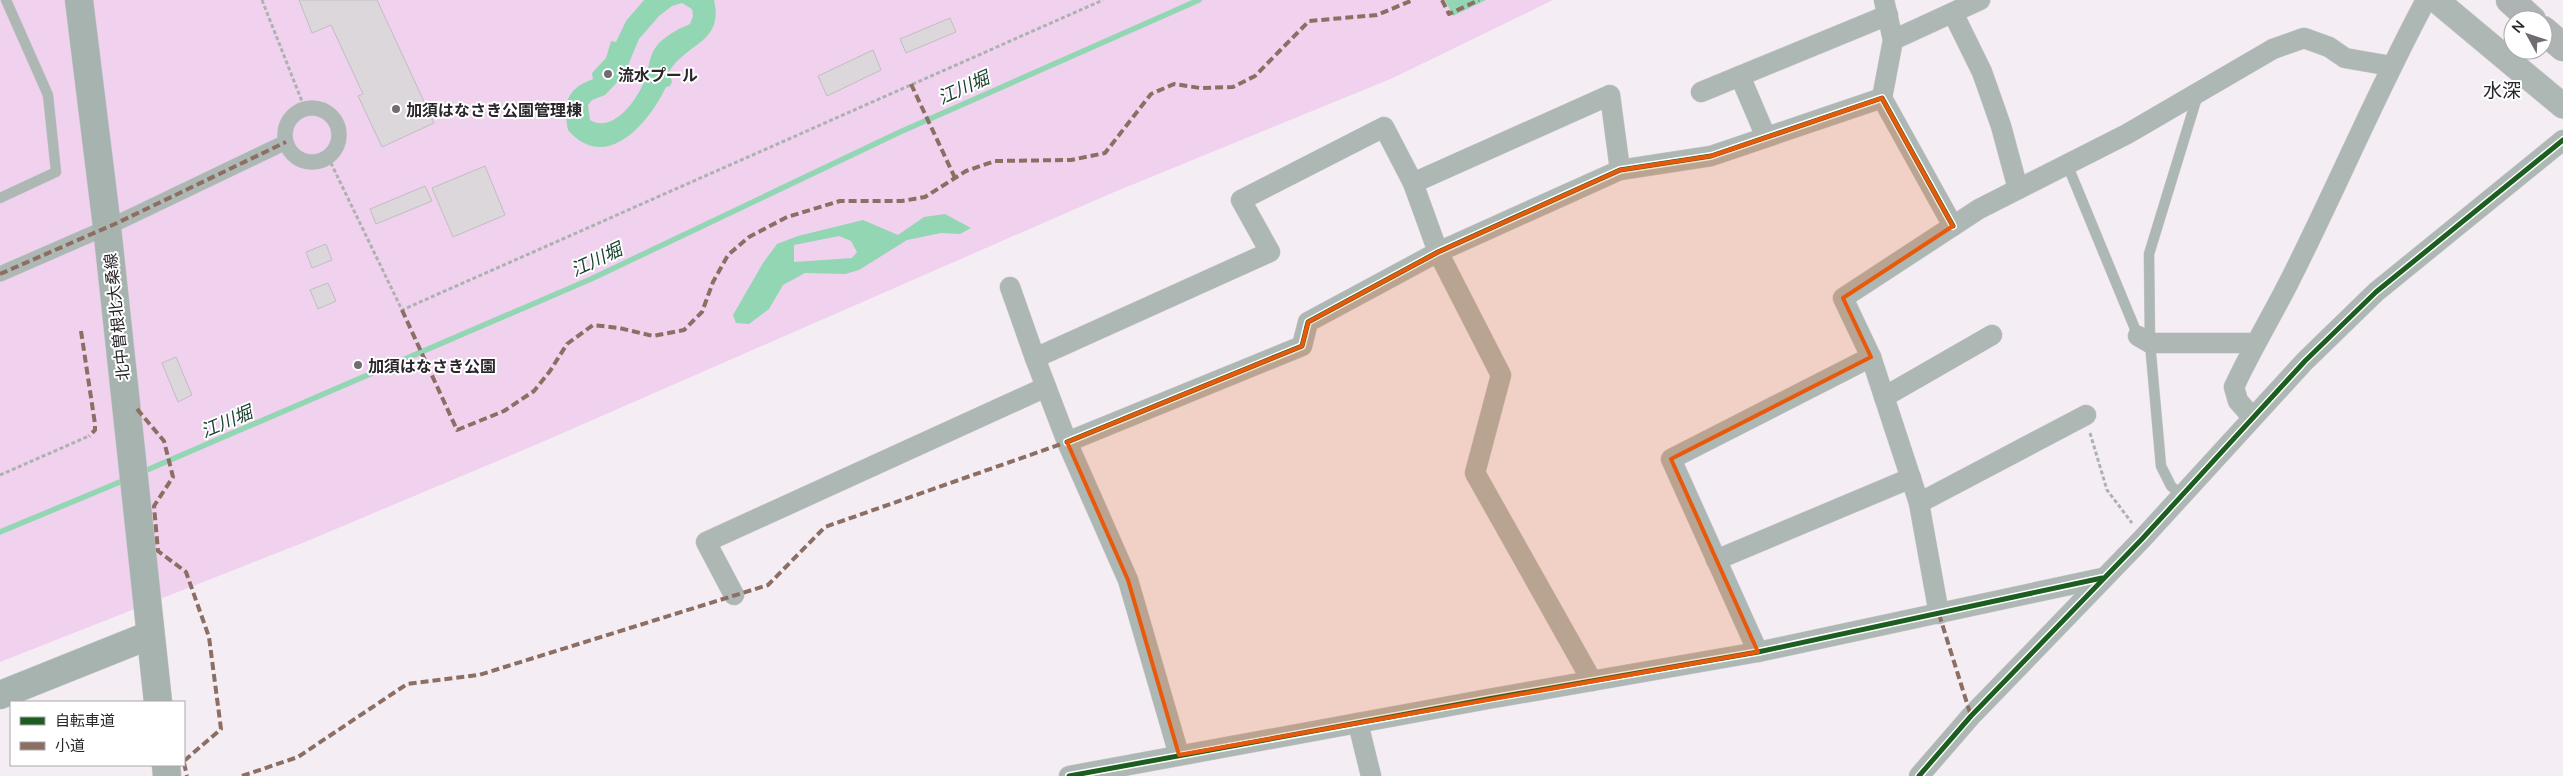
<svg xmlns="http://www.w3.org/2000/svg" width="2563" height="776" font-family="Lato,'Noto Sans JP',sans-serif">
<rect width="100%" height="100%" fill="#f4eef4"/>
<!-- green -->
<polygon fill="#f0d2ef" points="0,0 1553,0 1393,78 1112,193 540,443 305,542 0,662"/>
<!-- water -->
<g fill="#92d6b4" fill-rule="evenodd">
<path d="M644 0H714C724 43 687 42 669 72L672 82 670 86 666 87C649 123 606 174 568 130 563 103 566 89 593 79L592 73 606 58 611 41 616 42 626 21ZM682 3 692 9 693 16 690 24C676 30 658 39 652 54 648 64 648 74 643 84 635 103 612 133 590 120L588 105 592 100 605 95 624 75 639 39 659 16 672 6Z"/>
<polygon points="1445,0 1486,0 1453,16"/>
<path d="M945 214 971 228 960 234 941 233 907 240 859 270 845 274 805 273 783 285 769 309 749 324 736 323 733 315 763 263 777 244 798 236 863 220 898 235 924 217ZM839 236 851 241 857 252 852 258 794 262V245Z"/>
</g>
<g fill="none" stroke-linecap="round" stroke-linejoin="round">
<!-- stream -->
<g stroke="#92d6b4" stroke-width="5.5">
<polyline points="140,473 591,279 900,132 1199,0"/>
<polyline points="0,532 127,479"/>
</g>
</g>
<!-- building -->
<g fill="#dbd7db" stroke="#c1bdc1">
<polygon points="299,0 377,0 434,123 382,147 358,96 363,94 331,25 312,33"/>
<polygon points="950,18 956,32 906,53 900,39"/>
<polygon points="873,50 881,70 827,96 818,76"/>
<polygon points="485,166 505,215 453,237 432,188"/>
<polygon points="425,186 432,201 376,224 370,209"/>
<polygon points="326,244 332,260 312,268 306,252"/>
<polygon points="328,283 336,301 318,309 310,290"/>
<polygon points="176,357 192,395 178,402 162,363"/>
</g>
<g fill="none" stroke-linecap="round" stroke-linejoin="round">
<!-- service casing -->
<g stroke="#cfcbcf" stroke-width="11">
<g id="service">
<polyline points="2067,164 2138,336"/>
<polyline points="0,198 56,172 48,95 6,0"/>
<polyline points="2181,495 2171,486 2161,466 2150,343 2149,254 2198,94"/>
</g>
</g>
<!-- pedestrian casing -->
<g stroke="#cfcbcf" stroke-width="16">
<g id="pedestrian">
<circle cx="312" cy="135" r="27"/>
<polyline points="0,274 117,223 286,142"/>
</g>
</g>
<!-- minor casing -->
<g stroke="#cfcbcf" stroke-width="21">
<g id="minor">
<polyline points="1953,13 1982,72 2001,126 2018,189"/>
<polyline points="1893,40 1980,0"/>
<polyline points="1740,76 1766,137"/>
<polyline points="1701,92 1888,15"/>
<polyline points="1882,98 1893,40 1884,0"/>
<polyline points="1010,287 1035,358"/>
<polyline points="2138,336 2150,343 2255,343"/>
<polyline points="1884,397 1992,335"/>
<path d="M2252 417 2238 401 2234 387C2251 350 2272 316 2290 280 2337 187 2377 91 2426 0"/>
<polyline points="1067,442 1302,346 1308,322 1438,252 1620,170 1711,156 1882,98 1953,226"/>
<polyline points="1919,503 2086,415"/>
<polyline points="1716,560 1911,478"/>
<polyline points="734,595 706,542 1046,387"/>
<polyline points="1939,614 1919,503 1871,357 1843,298 1979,209 2127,134 2273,49 2304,38 2329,47 2345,58 2391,66"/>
<polyline points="1758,652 1671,459 1871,357"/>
<polyline points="1592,681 1475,473 1501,375 1438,252 1413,183 1610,95 1620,170"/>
<polyline points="1358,723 1371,776"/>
<polyline points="1179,755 1128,580 1067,442 1035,358 1270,252 1241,200 1384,127 1413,183"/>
<polyline points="1069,776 1488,699 1758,652 2102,578"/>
<polyline points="1919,776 1971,716 2142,539 2305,361 2376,292 2563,140"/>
</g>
</g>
<!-- tertiary casing -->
<g stroke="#cfcbcf" stroke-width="26">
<polyline id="tertiary" points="2436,0 2563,106"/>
</g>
<!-- secondary casing -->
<g stroke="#cfcbcf" stroke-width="29">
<g id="secondary">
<polyline points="79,0 107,227 158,702"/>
<polyline points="0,695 150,635"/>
<polyline points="166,765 167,776"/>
</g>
</g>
<!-- motorway casing -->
<g stroke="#cfcbcf" stroke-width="29">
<g id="motorway">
<polyline points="2510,0 2532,20"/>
<polyline points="2543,30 2563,47"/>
</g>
</g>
<!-- path -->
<g stroke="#adb2b0" stroke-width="3" stroke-dasharray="4 2.5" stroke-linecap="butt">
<polyline points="262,0 305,109"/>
<polyline points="328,157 402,310 1103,0"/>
<polyline points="2090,433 2107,490 2132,523"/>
<polyline points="0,475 89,436"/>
</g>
<!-- service -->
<use href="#service" stroke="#adb7b3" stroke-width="10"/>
<!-- pedestrian -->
<use href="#pedestrian" stroke="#adb7b3" stroke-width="15"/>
<!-- minor -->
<use href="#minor" stroke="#adb7b3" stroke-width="20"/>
<!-- tertiary -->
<use href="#tertiary" stroke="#adb7b3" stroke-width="25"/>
<!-- secondary -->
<use href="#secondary" stroke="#a7b3af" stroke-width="28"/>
<!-- motorway -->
<use href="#motorway" stroke="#aeb4b3" stroke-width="28"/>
<!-- quiet -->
<g stroke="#8d6e63" stroke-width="4" stroke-dasharray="8 4" stroke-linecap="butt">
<polyline points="1442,0 1449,14 1479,0"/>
<polyline points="911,84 955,178"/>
<polyline points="0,274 117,223 286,142"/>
<polyline points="402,310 457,430 504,411 534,391 550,371 567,344 593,325 619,328 653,336 684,330 702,312 713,282 728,255 749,237 787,217 840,201 902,201 925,197 966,171 995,161 1071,160 1105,153 1151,94 1174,84 1200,88 1233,87 1255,76 1309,21 1377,15 1413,0"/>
<polyline points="81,331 95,424 95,430 89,436"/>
<polyline points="137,409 164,441 173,477 154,506 158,551 186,572 209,637 221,729 184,761"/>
<polyline points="1939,614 1971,716"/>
<polyline points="184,763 187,776"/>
<polyline points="242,776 298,757 407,684 479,675 768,585 825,527 1067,442"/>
</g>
<!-- cycleway casing -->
<g stroke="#fff" stroke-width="8">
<g id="cycleway">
<polyline points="1067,442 1302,346 1308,322 1438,252 1620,170 1711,156 1882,98 1953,226"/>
<polyline points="1069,776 1488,699 1758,652 2102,578"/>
<polyline points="1919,776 1971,716 2142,539 2305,361 2376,292 2563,140"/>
</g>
</g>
<!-- cycleway -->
<use href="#cycleway" stroke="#1b5e20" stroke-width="5"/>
</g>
<!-- marked area -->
<path fill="#e8590c" fill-opacity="0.2" stroke="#e8590c" stroke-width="4" stroke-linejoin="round" d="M1882 98 1953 226 1843 298 1871 357 1671 459 1758 652 1179 755 1128 580 1067 442 1302 346 1308 322 1438 252 1620 170 1711 156Z"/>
<!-- markers -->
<g fill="#716c71" stroke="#fff" stroke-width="2">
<circle cx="608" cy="74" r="5"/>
<circle cx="396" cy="109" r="5"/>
<circle cx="358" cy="365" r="5"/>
</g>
<g text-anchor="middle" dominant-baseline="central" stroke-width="4" stroke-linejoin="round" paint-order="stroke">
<!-- poi labels -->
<g font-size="16" font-weight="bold" fill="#2a262a" stroke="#fff" text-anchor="start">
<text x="618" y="74">流水プール</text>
<text x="406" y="109">加須はなさき公園管理棟</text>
<text x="368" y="365">加須はなさき公園</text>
</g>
<!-- street labels -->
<g font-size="16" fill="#2a262a" stroke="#fff">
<text transform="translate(116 317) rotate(-96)">北中曽根北大桑線</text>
</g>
<!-- water labels -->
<g font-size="18" font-style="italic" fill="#19432f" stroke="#fff">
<text transform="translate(963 87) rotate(-24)">江川堀</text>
<text transform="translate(596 259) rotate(-25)">江川堀</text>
<text transform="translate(226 421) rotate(-23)">江川堀</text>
</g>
<!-- quarter labels -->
<g font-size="19" fill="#2a262a" stroke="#fff">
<text x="2502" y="89">水深</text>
</g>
</g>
<!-- legend -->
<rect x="10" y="701" width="175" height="65" fill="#ffffff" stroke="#aaa8aa"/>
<rect x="20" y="717" width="25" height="8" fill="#1b5e20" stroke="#aaa8aa"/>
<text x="55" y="726" font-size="15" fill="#2a262a">自転車道</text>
<rect x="20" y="742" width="25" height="8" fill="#8d6e63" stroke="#aaa8aa"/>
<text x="55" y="751" font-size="15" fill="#2a262a">小道</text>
<!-- north arrow -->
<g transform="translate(2528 35) rotate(310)"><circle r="24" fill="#ffffff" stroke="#aaa8aa"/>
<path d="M0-4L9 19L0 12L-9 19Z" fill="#716c71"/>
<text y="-8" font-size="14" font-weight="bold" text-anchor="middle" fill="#2a262a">N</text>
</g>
</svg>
